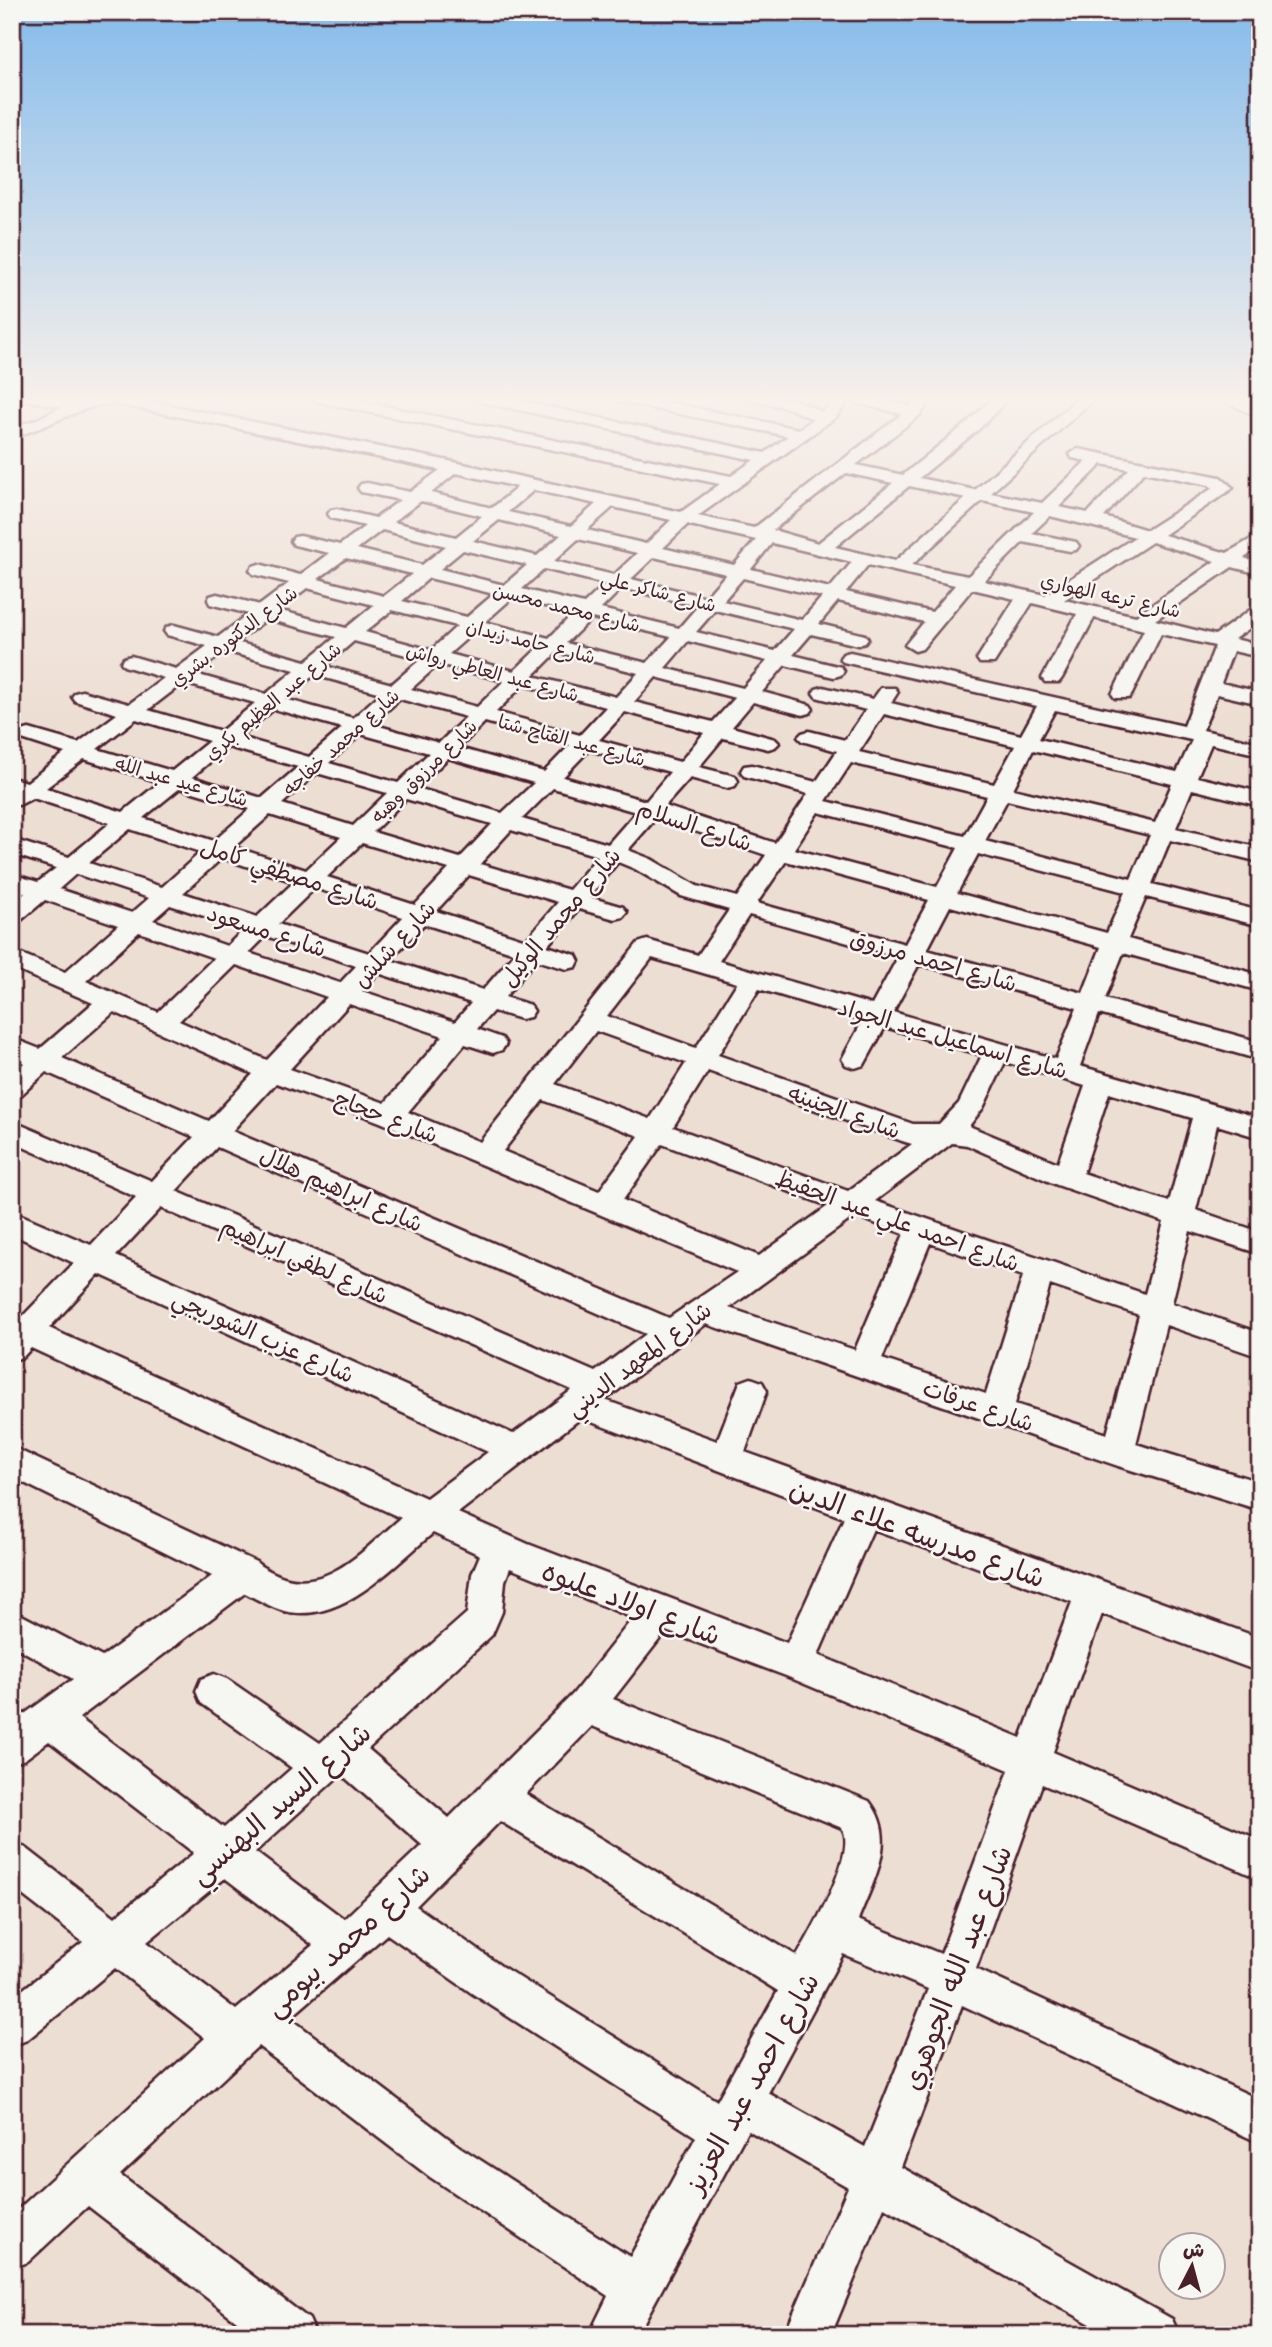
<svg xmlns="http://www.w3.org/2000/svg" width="1272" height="2347" font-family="'Playpen Sans','Playpen Sans Arabic',sans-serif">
<rect width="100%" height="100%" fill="#edded3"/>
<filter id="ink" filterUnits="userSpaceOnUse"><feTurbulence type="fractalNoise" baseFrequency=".0143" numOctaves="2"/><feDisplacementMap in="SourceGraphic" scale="14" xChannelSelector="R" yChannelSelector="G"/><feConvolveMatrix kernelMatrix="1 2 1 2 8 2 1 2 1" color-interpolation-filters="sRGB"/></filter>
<g filter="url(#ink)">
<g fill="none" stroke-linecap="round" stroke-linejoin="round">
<!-- minor casing -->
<g stroke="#4a1f2b" stroke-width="5">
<path id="minor" d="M24 397H55L77 401 90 397H129L454 462 681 512 720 484 319 402 311 397H340L731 476 754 460 481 402 473 397H501L765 453 788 436 621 402 613 397H642L799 429 813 419 788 408 750 400 748 397 792 399 823 412 831 402H843L845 405 836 417 698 516 754 528 902 414 845 400 843 397H869L910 406 916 397H932L920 415 856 465 903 475 967 423 994 397H1010L979 429 919 478 975 490 1079 397H1096L991 493 1042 503 1086 461 1072 458 1070 454 1078 449 1220 477 1233 488 1164 535 1227 553 1260 534V547L1244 558 1260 563V574L1232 567 1155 620 1215 635 1253 608 1260 606V621L1234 639 1260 645V657L1233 651 1221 683 1260 692V704L1217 694 1203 730 1260 743V755L1211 744 1197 777 1260 792V806L1192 789 1176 828 1260 848V862L1170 840 1152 884 1260 911V926L1146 897 1128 939 1260 975V991L1123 953 1105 999 1260 1042V1060L1099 1014 1080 1066 1260 1118V1138L1217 1125 1196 1210 1260 1232V1254L1190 1231 1172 1303 1260 1333V1357L1166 1325 1136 1444 1260 1482V1510L1118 1466 706 1324 605 1400 717 1441 740 1382 751 1378 762 1382 767 1391 745 1452 1260 1638V1672L1102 1614 1053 1752 1260 1840V1879L1042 1784 976 1969 1260 2100V2143L962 2005 901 2167 1172 2319 1179 2335H1110L884 2207 831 2335H784L848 2187 748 2130 637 2335H589L608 2296 430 2177 258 2046 120 2175 309 2319 316 2335H255L88 2206 28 2262 12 2268V2215L205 2038 115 1968 27 2040 12 2046V1998L83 1942 12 1887V1843L26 1848 115 1917 194 1853 49 1741 25 1759 12 1764V1723L73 1679 12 1645V1610L102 1657 212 1576 12 1477V1447L256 1562C261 1567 268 1570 274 1573 325 1598 365 1548 401 1518L31 1348 23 1357 12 1360V1313L23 1316 74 1263 12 1234V1211L91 1245 136 1197 12 1142V1121L152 1181 194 1137 46 1072 21 1095 12 1097V1073L24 1063 12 1057V1038L40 1049 93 1003 12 968V950L65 972 118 925 45 900 20 921 12 923V904L25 893 12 889V874L38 882 56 868 12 854V839L69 857 110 823 33 798 19 805 12 803V778L27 782 65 753 22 739 19 735 22 731 29 729 78 743 117 714 75 701 72 697 75 693 82 691 129 704 164 678 124 666 121 662 124 658 131 656 176 669 207 646 167 635 164 631 167 627 174 625 218 637 249 614 210 604 208 600 210 596 217 594 260 605 289 583 253 574 250 570 253 566 259 564 300 575 329 553 294 545 291 541 294 537 300 536 340 545 365 526 331 518 328 514 331 510 337 509 376 518 400 500 361 492 358 488 361 484 367 483 410 492 440 470 117 404C80 403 49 429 12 437V427L33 421 62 407 26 400ZM1102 464 1129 469 1088 513 1059 507ZM1144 472 1209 485 1213 488 1147 530 1104 517ZM456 473 518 487 492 508 431 493ZM846 473 893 483 818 543 773 530ZM909 486 966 498 895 561 835 547ZM534 490 596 504 571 526 508 512ZM421 501 482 516 456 537 393 522ZM982 501 1034 512 968 576 912 565ZM613 507 671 520 646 544 587 530ZM1050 516 1135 537 1045 595 984 581 1023 542 1070 551 1076 550 1079 546 1076 542 1032 533ZM499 520 561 535 537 556 473 541ZM688 524 690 525 756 540 734 565 663 548ZM382 530 446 546 422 565 357 549ZM578 539 637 553 614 575 554 561ZM1152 542 1215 561 1136 616 1064 600ZM772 543 852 562 830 588 751 569ZM463 550 527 565 504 585 440 569ZM654 557 726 574 706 597 631 579ZM346 558 412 574 384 596 318 579ZM868 565 955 585 932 612 846 592ZM544 569 605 584 584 604 522 589ZM429 578 494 594 467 617 402 601ZM743 578 822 597 802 620 723 601ZM307 588 374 605 346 628 278 610ZM622 588 698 606 679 628 601 609ZM972 589 1015 599 977 659 980 663H994L1032 603 1077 614 1042 678 1045 682H1059L1062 678 1094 618 1144 630 1112 694 1115 698H1129L1132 694 1161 634 1215 646 1184 726 850 652 843 654 840 658 843 662 1037 706 1021 735 891 703 898 692 895 688H881L873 699 823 687 816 689 813 693 816 697 866 710 845 740 809 731 802 733 798 737 802 741 837 751 816 782 752 765 744 766 741 771 744 776 808 794 775 843 665 806 690 778 727 788 735 786 738 781 735 776 699 767 723 738 768 749 775 747 779 743 775 739 732 727 753 702 803 715 810 713 813 709 810 705 762 692 785 665 834 677 841 675 844 671 841 667 793 655 811 634 858 645 865 643 868 639 865 635 819 624 838 601 924 622 905 645 915 651 922 649ZM512 598 574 613 549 638 485 622ZM392 610 457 626 431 650 365 632ZM715 610 794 629 775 651 696 632ZM592 618 671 637 647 663 566 643ZM267 619 336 637 306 661 236 642ZM475 631 539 647 514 671 449 654ZM354 641 421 659 392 684 325 666ZM688 641 767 661 743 688 665 668ZM225 651 295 670 266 694 195 674ZM557 652 638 673 616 697 533 676ZM439 664 504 681 477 707 411 689ZM314 675 381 693 353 718 285 699ZM656 677 735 698 713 722 634 702ZM183 683 255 703 221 731 148 710ZM523 685 606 707 580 735 496 712ZM400 699 466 717 439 743 372 724ZM274 709 342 728 309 757 240 737ZM1055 710 1191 740H1192L1177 772 1039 739ZM625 712 704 733 680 762 599 740ZM884 714 1015 746 994 784 859 752ZM136 719 209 741 172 771 97 749ZM485 722 570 745 544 772 459 748ZM361 734 429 753 398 783 329 763ZM228 747 298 767 262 798 192 777ZM589 750 670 772 646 801 563 777ZM1033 750 1172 784 1155 823 1013 789ZM448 758 534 783 502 813 417 788ZM84 759 160 782 123 812 46 788ZM851 763 987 796 965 836 826 801ZM317 773 387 793 353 826 282 804ZM180 788 250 809 214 841 143 818ZM553 788 636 812 608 844 522 819ZM406 799 492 824 460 858 373 832ZM1007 800 1150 835 1131 879 985 841ZM818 812 958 848 937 887 794 849ZM270 815 341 837 306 870 234 847ZM656 818 766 855 737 897 697 886 651 859 628 850ZM130 829 201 852 162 887 89 863ZM511 830 598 856 569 890 480 864ZM362 843 449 869 415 905 327 877ZM978 854 1125 892 1107 933 957 893ZM222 858 294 882 257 917 183 893ZM786 861 929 900 905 944 757 903ZM618 862 635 869 681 896 729 910 698 955 647 940 638 943 480 1142 408 1112 465 1044 493 1053 502 1050 506 1044 502 1038 477 1029 493 1011 521 1019 530 1017 534 1011 530 1005 505 997 536 960 567 969 576 967 579 961 576 955 547 946 579 909 615 919 623 917 627 912 623 907 589 897ZM76 874 149 898 132 913 59 889ZM469 875 558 902 526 940 436 911ZM315 888 403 917 369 953 278 924ZM170 905 244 929 227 946 153 920ZM950 906 1101 947 1083 993 927 950ZM749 915 898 957 872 1005 719 961ZM424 924 515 953 483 990 390 960ZM139 932 214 958 158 1012 86 981ZM266 936 356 966 340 983 249 953ZM652 958 737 983 696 1048 607 1016ZM919 964 1077 1008 1056 1059 893 1012ZM236 965 327 997 267 1060 179 1021ZM378 973 471 1003 455 1022 362 991ZM759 989 863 1020 842 1059 846 1065 855 1068 864 1065 885 1027 982 1055 959 1103 939 1124H913L718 1055ZM349 1004 443 1036 385 1103 290 1069ZM114 1012 253 1074 209 1121 62 1058ZM596 1031 686 1063 650 1119 555 1084ZM1005 1062 1085 1086 1058 1163 969 1126 983 1108ZM708 1071 902 1141 912 1144 848 1191 673 1127ZM276 1083 380 1122 737 1272 669 1318 232 1131ZM1109 1093 1192 1118 1169 1202 1083 1173ZM543 1100 639 1136 599 1191 503 1151ZM952 1143 967 1145 1057 1185 1164 1222 1145 1294 875 1201ZM662 1144 828 1206 759 1256 623 1200ZM217 1147 646 1334 595 1372 176 1191ZM161 1208 572 1390 513 1434 116 1256ZM855 1216 904 1234 855 1350 729 1308ZM930 1243 1023 1276 986 1394 882 1359ZM99 1274 488 1452 426 1498 49 1328ZM1050 1285 1139 1315 1107 1434 1015 1404ZM581 1418 844 1518 787 1643 528 1544 458 1513ZM873 1529 1072 1602 1021 1738 818 1655ZM433 1533 480 1555 472 1574 467 1613 320 1743 227 1679 214 1674 201 1679 196 1691 201 1703 292 1768 224 1828 79 1718 245 1593C257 1599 270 1607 284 1611 342 1625 393 1566 433 1533ZM510 1568 633 1618 573 1694 449 1818 368 1749 492 1635 502 1612 505 1581ZM666 1631 786 1676 1009 1770 941 1954 858 1920C873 1881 899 1839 869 1801L613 1699ZM592 1726 842 1828C858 1851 811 1932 797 1956L526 1794ZM341 1774 422 1845 344 1919 255 1852ZM500 1821 778 1991 717 2101 501 1966 416 1906ZM225 1878 313 1945 236 2010 147 1942ZM387 1934 473 1994 696 2137 630 2257 460 2147 290 2018ZM843 1954 928 1989 865 2147 768 2093Z"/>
</g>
<!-- major casing -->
<g stroke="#4a1f2b" stroke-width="5">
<polygon id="major" points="1221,397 1245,397 1260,404 1260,418 1224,401"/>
</g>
<!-- minor -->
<use href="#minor" fill="#f6f6f2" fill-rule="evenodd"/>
<!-- major -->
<use href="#major" fill="#f6f6f2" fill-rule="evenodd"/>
</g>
</g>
<!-- sky -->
<linearGradient id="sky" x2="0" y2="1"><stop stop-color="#85bbeb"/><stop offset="0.55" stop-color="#f7f0eb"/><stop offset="1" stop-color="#f7f0eb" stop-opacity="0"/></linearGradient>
<rect width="1272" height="725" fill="url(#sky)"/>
<g text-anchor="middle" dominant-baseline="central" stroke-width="5" stroke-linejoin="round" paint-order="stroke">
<!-- far-street labels -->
<g font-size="19" fill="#4a1f2b" stroke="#f6f6f2">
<text transform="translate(659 590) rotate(14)">شارع شاكر علي</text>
<text transform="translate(1111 594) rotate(13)">شارع ترعه الهواري</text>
<text transform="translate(567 606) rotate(14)">شارع محمد محسن</text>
<text transform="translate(233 635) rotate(-37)">شارع الدكتوره بشري</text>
<text transform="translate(531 640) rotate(14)">شارع حامد زيدان</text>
<text transform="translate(493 671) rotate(15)">شارع عبد العاطي رواش</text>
<text transform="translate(272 700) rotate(-40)">شارع عبد العظيم بكري</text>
<text transform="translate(572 739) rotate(15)">شارع عبد الفتاح شتا</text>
<text transform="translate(340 741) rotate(-42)">شارع محمد خفاجه</text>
<text transform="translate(423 770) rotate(-44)">شارع مرزوق وهبه</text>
<text transform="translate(182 780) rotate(16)">شارع عيد عبد الله</text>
</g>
<!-- street labels -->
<g font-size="23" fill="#4a1f2b" stroke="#f6f6f2">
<text transform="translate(695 824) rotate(18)">شارع السلام</text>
<text transform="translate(290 872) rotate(18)">شارع مصطفي كامل</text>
<text transform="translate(559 916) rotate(-50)">شارع محمد الوكيل</text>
<text transform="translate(267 929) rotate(18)">شارع مسعود</text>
<text transform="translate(393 943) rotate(-47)">شارع شلش</text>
<text transform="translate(934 959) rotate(16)">شارع احمد مرزوق</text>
<text transform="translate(953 1037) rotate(16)">شارع اسماعيل عبد الجواد</text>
<text transform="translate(845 1110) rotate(20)">شارع الجنينه</text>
<text transform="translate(387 1115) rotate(21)">شارع حجاج</text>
<text transform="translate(342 1188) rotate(24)">شارع ابراهيم هلال</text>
<text transform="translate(898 1219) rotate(20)">شارع احمد علي عبد الحفيظ</text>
<text transform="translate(305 1259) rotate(24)">شارع لطفي ابراهيم</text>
<text transform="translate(264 1335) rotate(24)">شارع عزب الشوربجي</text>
<text transform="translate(638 1358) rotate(-37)">شارع المعهد الديني</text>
<text transform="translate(979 1404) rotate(19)">شارع عرفات</text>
</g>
<!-- near-street labels -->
<g font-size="28" fill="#4a1f2b" stroke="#f6f6f2">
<text transform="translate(918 1531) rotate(20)">شارع مدرسه علاء الدين</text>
<text transform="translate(632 1601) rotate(21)">شارع اولاد عليوه</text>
<text transform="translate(279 1802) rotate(-41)">شارع السيد البهنسي</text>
<text transform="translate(346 1939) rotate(-42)">شارع محمد بيومي</text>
<text transform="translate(955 1967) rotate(-69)">شارع عبد الله الجوهري</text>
<text transform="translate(750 2082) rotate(-61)">شارع احمد عبد العزيز</text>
</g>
</g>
<!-- margin -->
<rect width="1272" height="2347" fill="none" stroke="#f6f6f2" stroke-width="42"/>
<rect x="21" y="21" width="1230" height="2305" fill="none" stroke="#4a1f2b" stroke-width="2.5" filter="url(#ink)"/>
<!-- north arrow -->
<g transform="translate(1192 2266) rotate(6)"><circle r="33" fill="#f6f6f2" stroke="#b1a0a2" stroke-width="2"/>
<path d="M0-5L12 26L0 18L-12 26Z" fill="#4a1f2b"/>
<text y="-10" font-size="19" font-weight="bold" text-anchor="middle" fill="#4a1f2b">ش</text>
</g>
</svg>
